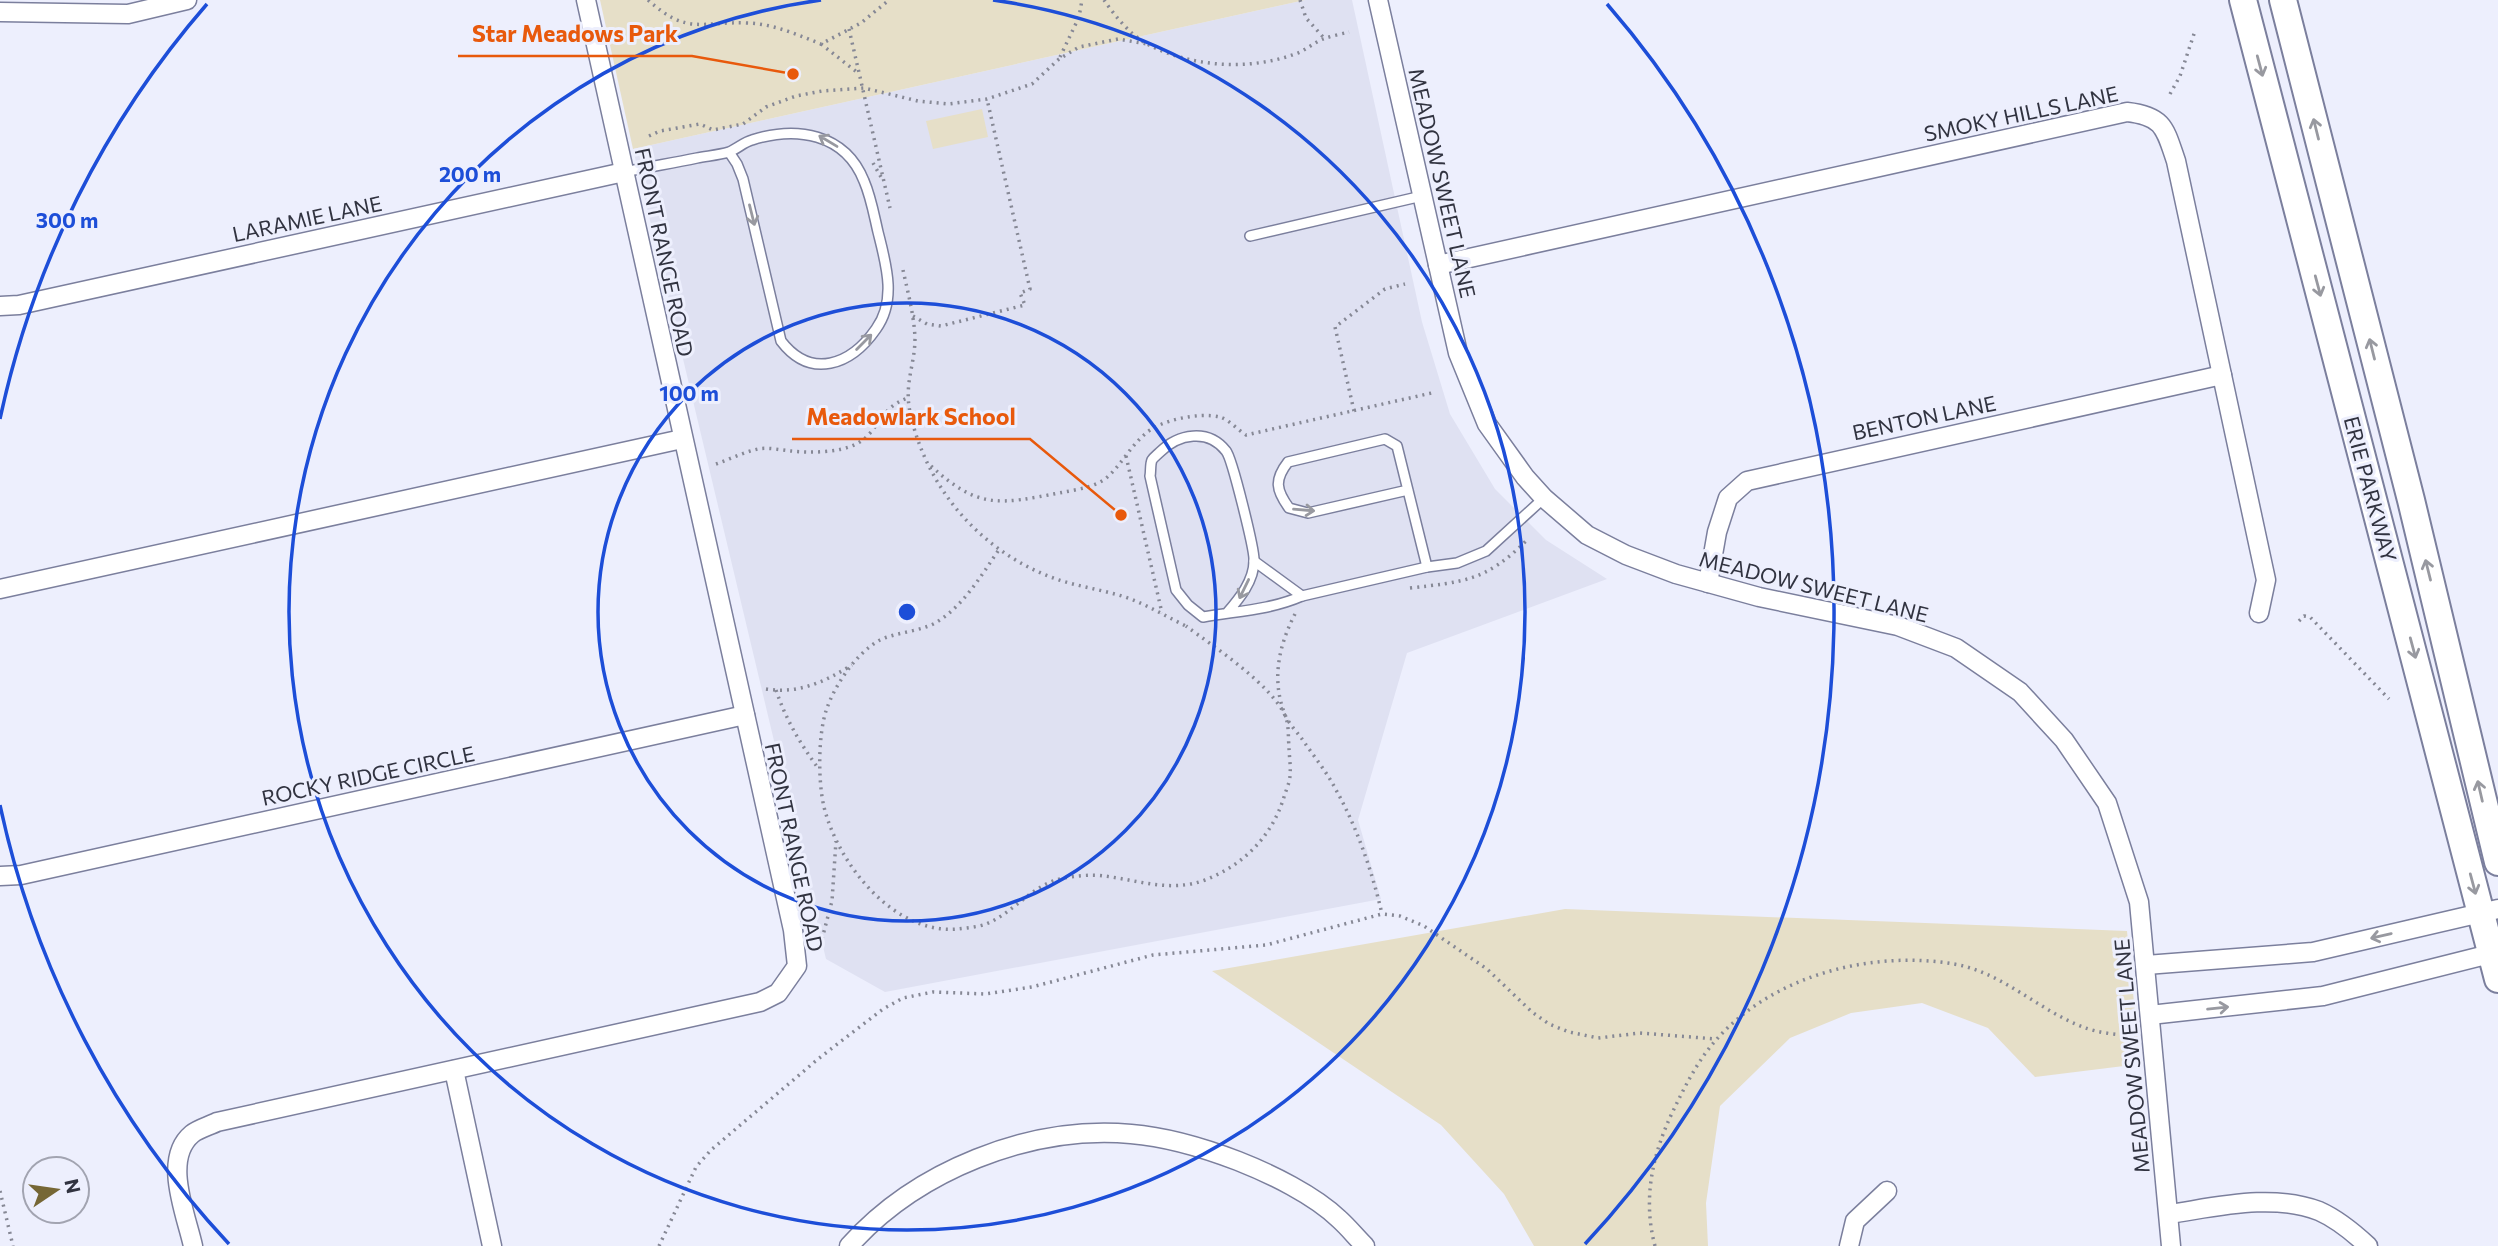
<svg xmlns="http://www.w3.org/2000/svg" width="2498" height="1246" font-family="Commissioner,sans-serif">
<rect width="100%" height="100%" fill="#edeffd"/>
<!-- built -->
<polygon fill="#dfe1f2" points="1305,0 1352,0 1422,322 1450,414 1495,489 1546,540 1607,579 1407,653 1358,820 1381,899 885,992 826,959 633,149"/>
<!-- green -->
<g fill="#e6dfc8">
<polygon points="600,0 1305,0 633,149"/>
<polygon points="982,109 988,137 933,149 926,121"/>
<polygon points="1565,909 2127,931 2140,1064 2035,1077 1988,1028 1922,1003 1851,1013 1790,1038 1720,1106 1706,1203 1708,1246 1534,1246 1504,1194 1441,1125 1212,971"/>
</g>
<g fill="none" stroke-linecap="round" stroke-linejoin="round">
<!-- lane casing -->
<g stroke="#7b7f9d" stroke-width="12">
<g id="lane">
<path d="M624 172C648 167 673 163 697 158 707 156 719 155 729 152 737 149 744 142 752 140 796 126 845 133 864 181 871 197 874 215 878 232 886 264 897 300 876 329 851 365 811 380 781 341L743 179 737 164 729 152"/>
<polyline points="1250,236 1422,196"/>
<path d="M1408 490 1308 513 1289 508C1276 490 1274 480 1288 462L1385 439 1397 446 1427 567"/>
<polyline points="1254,561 1302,596"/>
<path d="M1227 613C1239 599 1254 581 1254 561 1255 551 1232 458 1226 451 1208 428 1178 434 1160 452 1157 455 1154 457 1152 460 1150 464 1151 472 1150 476L1176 590 1188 605 1203 617C1237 611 1270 610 1302 596L1427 567 1457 563 1486 551 1544 498"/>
</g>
</g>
<!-- street casing -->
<g stroke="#7b7f9d" stroke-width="21">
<g id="street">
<polyline points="1378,0 1458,353 1487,424 1525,477 1544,498 1587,535 1626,555 1676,574 1759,597 1898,626 1956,648 2020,692 2064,740 2107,803 2139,902 2171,1246"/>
<polyline points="0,12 128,14 187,0"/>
<path d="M1438 265 2127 112C2164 116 2165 129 2176 161L2266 580 2259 613"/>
<polyline points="0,306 19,305 624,172"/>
<polyline points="1708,583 1717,532 1728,498 1747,481 2222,375"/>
<polyline points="0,589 682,439"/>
<polyline points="0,876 21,875 745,715"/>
<polyline points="2146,965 2313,952 2498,909"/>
<polyline points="2150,1015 2323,996 2498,952"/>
<polyline points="454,1070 492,1246"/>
<path d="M2169 1214C2217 1207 2272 1193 2319 1211 2337 1219 2354 1233 2368 1246"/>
<path d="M193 1246C186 1214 162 1159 192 1134 198 1129 209 1126 217 1122L760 1002 778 993 797 966 793 930 586 0"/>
<path d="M849 1246C916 1171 1029 1125 1131 1134 1168 1137 1204 1148 1238 1161 1271 1174 1314 1195 1339 1219 1348 1227 1356 1237 1365 1246"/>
<polyline points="1849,1246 1855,1221 1887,1191"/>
</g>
</g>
<!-- secondary casing -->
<g stroke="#7b7f9d" stroke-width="30">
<g id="secondary">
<polyline points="2243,0 2498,979"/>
<polyline points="2283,0 2411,500 2498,862"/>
</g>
</g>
<!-- path -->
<g stroke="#868895" stroke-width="3.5" stroke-dasharray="2 5" stroke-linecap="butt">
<path d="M648 0C688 36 701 21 748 23 774 24 798 35 821 44L861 23 889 0"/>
<path d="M1104 0C1115 16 1131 36 1149 45 1192 67 1249 71 1295 54 1305 51 1313 43 1323 39 1331 36 1341 34 1349 32"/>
<polyline points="1300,0 1306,18 1324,38"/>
<polyline points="849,29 890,208"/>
<polyline points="821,44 858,73"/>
<polyline points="1060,57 1079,17 1082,0"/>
<polyline points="2170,94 2180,76 2195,31"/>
<polyline points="649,136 660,131 700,124 713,130 743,124 766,107 796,96 822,91 864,88 918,101 948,104 987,99 1032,84 1059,59 1079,47 1118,39 1147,44"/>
<polyline points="873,163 881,177"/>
<path d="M903 270C908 293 914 315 915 338 915 365 904 383 910 412 926 487 978 548 1048 576 1073 586 1100 589 1125 597 1148 605 1167 617 1188 627"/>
<polyline points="913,316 927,324 941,326 1025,305 1020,293 1030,289 987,99"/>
<polyline points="1354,411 1335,327 1385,289 1405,284"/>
<polyline points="1126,456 1162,613"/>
<path d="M716 464C730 459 744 452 758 449 768 447 780 450 791 451 809 453 839 453 856 444 880 432 878 408 908 398"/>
<path d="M931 466C979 510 1000 504 1059 493 1074 490 1092 488 1105 479 1120 467 1129 448 1144 435 1159 420 1199 412 1220 417 1228 419 1238 430 1246 435L1436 392"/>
<path d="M998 551C981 576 965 603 940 620 923 632 899 631 880 640 856 653 834 686 826 711 818 736 818 782 824 807 838 864 894 935 958 929 966 928 978 927 986 924 1014 913 1032 884 1064 878 1076 876 1092 874 1104 876 1138 880 1170 893 1205 880 1244 865 1272 836 1284 797 1286 790 1290 782 1290 775 1291 766 1289 756 1289 746 1288 738 1289 726 1286 718 1274 686 1214 647 1186 626"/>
<path d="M1410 588C1463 582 1486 581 1526 541"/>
<path d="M1295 614C1278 647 1271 682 1286 717 1290 725 1297 732 1302 739 1313 755 1326 771 1335 788 1357 827 1372 871 1382 914"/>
<polyline points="2299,621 2304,616 2310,617 2389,699"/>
<path d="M766 689C799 694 824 682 852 665"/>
<path d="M776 690C786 720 800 743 818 768"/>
<polyline points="822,939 832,901 836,841"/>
<polyline points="0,1191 13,1246"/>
<polyline points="659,1246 696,1167 711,1150 818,1059 883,1009 903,998 933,992 985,994 1032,987 1153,955 1266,945 1382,914 1400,916 1424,926 1487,969 1532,1012 1549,1024 1569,1032 1598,1038 1640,1033 1716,1039"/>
<path d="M1655 1246C1642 1198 1653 1151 1675 1107 1686 1084 1699 1059 1716 1040 1773 975 1872 950 1954 964 2002 972 2038 1010 2083 1027 2098 1033 2118 1035 2135 1036"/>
</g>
<!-- lane -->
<use href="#lane" stroke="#fff" stroke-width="9"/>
<!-- street -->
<use href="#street" stroke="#fff" stroke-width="18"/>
<!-- secondary -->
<use href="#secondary" stroke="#fff" stroke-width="26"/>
</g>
<!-- one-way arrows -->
<defs><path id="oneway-shaft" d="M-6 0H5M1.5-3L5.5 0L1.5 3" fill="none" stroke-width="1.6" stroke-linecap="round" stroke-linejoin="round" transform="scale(1.75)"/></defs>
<g stroke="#9899a0">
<use href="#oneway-shaft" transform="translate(2260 66) rotate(75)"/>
<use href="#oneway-shaft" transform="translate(2316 129) rotate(-104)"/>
<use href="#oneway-shaft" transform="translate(828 141) rotate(-149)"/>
<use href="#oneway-shaft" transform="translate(752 215) rotate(76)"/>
<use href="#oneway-shaft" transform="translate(2318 286) rotate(75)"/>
<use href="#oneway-shaft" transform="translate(864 342) rotate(-45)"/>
<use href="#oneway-shaft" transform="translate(2372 349) rotate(-104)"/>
<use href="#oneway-shaft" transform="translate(1304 510) rotate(5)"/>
<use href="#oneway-shaft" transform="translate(2428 570) rotate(-104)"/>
<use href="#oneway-shaft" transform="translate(1244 589) rotate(116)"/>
<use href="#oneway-shaft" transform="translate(2413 648) rotate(75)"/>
<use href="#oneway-shaft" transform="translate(2480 791) rotate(-103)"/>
<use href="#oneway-shaft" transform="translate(2473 884) rotate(75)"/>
<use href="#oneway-shaft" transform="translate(2381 936) rotate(167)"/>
<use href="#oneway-shaft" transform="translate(2218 1008) rotate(-6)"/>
</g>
<!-- distance rings -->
<g fill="none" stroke="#1d4ed8" stroke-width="3.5">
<circle cx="907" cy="612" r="309"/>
<path d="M993 0A618 618 0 1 1 821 0"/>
<path d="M229 1244A927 927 0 0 1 0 805M0 419A927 927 0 0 1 207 4M1607 4A927 927 0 0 1 1585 1244"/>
</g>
<g text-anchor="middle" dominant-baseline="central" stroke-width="6" stroke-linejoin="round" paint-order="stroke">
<!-- street labels -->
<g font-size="21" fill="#313340" stroke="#edeffd">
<text transform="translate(2021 113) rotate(-12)">SMOKY HILLS LANE</text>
<text transform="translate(1443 183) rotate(77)">MEADOW SWEET LANE</text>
<text transform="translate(307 218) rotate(-12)">LARAMIE LANE</text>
<text transform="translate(665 252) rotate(78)">FRONT RANGE ROAD</text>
<text transform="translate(1924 417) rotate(-12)">BENTON LANE</text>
<text transform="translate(2371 489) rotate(75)">ERIE PARKWAY</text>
<text transform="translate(1814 586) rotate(14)">MEADOW SWEET LANE</text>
<text transform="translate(368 775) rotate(-12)">ROCKY RIDGE CIRCLE</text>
<text transform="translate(795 847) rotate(78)">FRONT RANGE ROAD</text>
<text transform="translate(2131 1056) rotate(-95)">MEADOW SWEET LANE</text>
</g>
</g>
<circle cx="907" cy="612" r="10" fill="#1d4ed8" stroke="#edeffd" stroke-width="3.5"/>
<g font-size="21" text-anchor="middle" font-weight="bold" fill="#1d4ed8" stroke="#edeffd" stroke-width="6" stroke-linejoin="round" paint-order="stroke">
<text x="470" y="182">200 m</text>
<text x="67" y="228">300 m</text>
<text x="689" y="401">100 m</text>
</g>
<!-- callouts -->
<path fill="none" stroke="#e8590c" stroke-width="2.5" d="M793 74L692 56H458M1121 515L1030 439H792"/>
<g fill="#e8590c" stroke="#edeffd" stroke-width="2.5">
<circle cx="793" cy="74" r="7"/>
<circle cx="1121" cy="515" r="7"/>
</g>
<g font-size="23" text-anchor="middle" font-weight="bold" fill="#e8590c" stroke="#edeffd" stroke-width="6" stroke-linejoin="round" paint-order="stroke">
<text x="575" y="42">Star Meadows Park</text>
<text x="911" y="425">Meadowlark School</text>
</g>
<!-- north arrow -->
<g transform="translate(56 1190) rotate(77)"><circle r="33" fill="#edeffd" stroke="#a2a4b1" stroke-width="2"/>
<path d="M0-5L12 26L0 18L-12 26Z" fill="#766735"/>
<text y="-10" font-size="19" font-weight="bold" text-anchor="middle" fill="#313340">N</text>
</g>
</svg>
